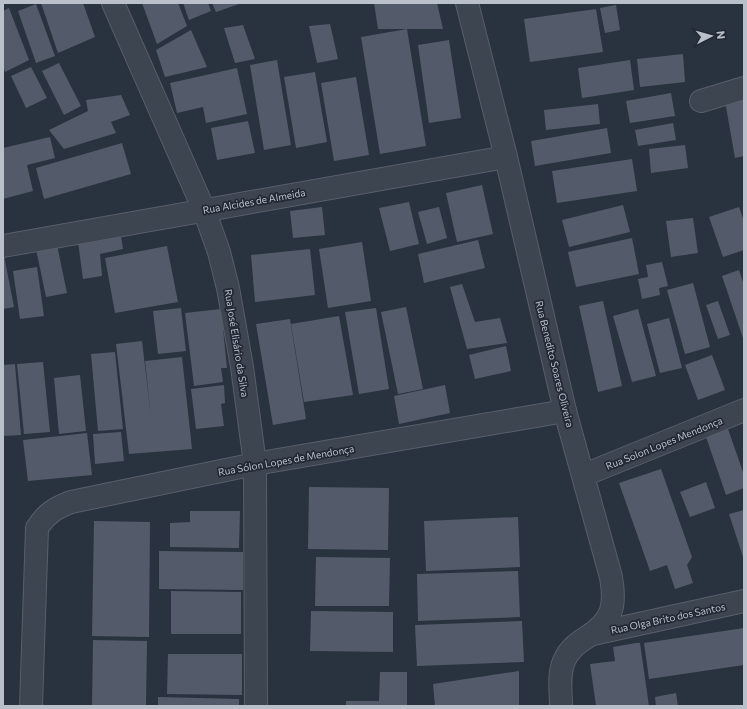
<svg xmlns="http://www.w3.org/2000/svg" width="747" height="709" font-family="Commissioner,sans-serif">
<rect width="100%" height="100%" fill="#29323f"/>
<!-- building -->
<g fill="#535b6a">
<polygon points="41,3 83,3 95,37 58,53"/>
<polygon points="142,3 178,3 187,26 157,44"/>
<polygon points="183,3 208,3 211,11 189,20"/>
<polygon points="212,3 242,3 216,12"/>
<polygon points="374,3 437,3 443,29 378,29"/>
<polygon points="36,4 55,56 36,63 18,11"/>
<polygon points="616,5 620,30 605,33 600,8"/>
<polygon points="9,8 29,60 5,72 3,66 3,11"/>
<polygon points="596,9 603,52 530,62 524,19"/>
<polygon points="330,24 338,59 317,63 309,26"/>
<polygon points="243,25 255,59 235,63 224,28"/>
<polygon points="407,29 426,146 380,154 361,37"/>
<polygon points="191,30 207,67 165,77 156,50"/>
<polygon points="449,40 461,118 429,123 418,45"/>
<polygon points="683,54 685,82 640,87 637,59"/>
<polygon points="277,60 291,145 264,150 250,65"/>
<polygon points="630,60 634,90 582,98 578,68"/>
<polygon points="59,63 81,106 64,115 42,71"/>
<polygon points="31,67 47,98 26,108 11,76"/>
<polygon points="237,68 247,114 206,123 203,107 177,113 170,83"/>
<polygon points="315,72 327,142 296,148 284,77"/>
<polygon points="356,77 369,155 334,161 321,83"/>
<polygon points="671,93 675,116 630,123 626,101"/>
<polygon points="121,95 130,115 111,122 116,133 64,149 49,130 88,111 86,100"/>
<polygon points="744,97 744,156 735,158 725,101"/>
<polygon points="598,104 600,124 546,130 544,110"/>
<polygon points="248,121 255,153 217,160 211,128"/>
<polygon points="673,123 676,140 638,146 635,130"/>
<polygon points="607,128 611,153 535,166 531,141"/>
<polygon points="50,137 55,158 27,165 33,191 3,199 3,148"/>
<polygon points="122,143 131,174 44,199 36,168"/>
<polygon points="685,145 688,168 651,173 649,149"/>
<polygon points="632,159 637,191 557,203 552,171"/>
<polygon points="482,185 493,234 457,242 446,193"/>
<polygon points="409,202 419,244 390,251 379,208"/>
<polygon points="623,205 630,232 569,247 562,220"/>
<polygon points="322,207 325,235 293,238 290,211"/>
<polygon points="439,207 447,238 427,244 418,212"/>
<polygon points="739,207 744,221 744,250 723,257 709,217"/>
<polygon points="693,218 698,253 671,257 666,221"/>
<polygon points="121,236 123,249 100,254 102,276 83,279 78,242"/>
<polygon points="632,238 639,274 576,287 568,252"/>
<polygon points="478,240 485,268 424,283 418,254"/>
<polygon points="362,242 371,301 328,308 319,249"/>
<polygon points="57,245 67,293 46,297 36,249"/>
<polygon points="167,246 178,302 115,313 105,258"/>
<polygon points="310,249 315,295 255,302 251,255"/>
<polygon points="3,250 14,307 3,309"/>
<polygon points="662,262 668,286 659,288 660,295 642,299 638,279 648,277 646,265"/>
<polygon points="37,267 44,316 20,319 13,271"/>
<polygon points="739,270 744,285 744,341 722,276"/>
<polygon points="693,283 710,347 685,354 667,290"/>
<polygon points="462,284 475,322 500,318 507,343 467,349 450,287"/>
<polygon points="603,301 622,386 598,392 579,306"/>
<polygon points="718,301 730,335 718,339 706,305"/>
<polygon points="406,307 423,389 398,394 381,312"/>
<polygon points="181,308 186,351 158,354 153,311"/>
<polygon points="376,308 389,389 359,394 345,312"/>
<polygon points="221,309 227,368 221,368 223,382 194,386 185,313"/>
<polygon points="638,309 656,376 632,382 613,316"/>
<polygon points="339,316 353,395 304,402 291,324"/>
<polygon points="669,318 682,368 660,373 647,324"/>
<polygon points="290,319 306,419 273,425 256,324"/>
<polygon points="142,341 151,417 145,361 182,357 192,449 129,454 116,344"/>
<polygon points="506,346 511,371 475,379 469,355"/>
<polygon points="115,352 123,429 98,431 91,354"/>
<polygon points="712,355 725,390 698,400 685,365"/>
<polygon points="43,362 50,432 24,434 17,364"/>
<polygon points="15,364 21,435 3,436 3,365"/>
<polygon points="80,375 86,431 59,434 54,378"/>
<polygon points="224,385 225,403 221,404 224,426 196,429 191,389"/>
<polygon points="445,385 450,413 399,424 394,396"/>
<polygon points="728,429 744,475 744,488 726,495 706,437"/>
<polygon points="121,432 124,461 95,464 93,434"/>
<polygon points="87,433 92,475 28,481 23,440"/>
<polygon points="661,469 692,557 687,565 693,583 675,589 667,565 650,571 619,483"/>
<polygon points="706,482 715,508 690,517 680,492"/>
<polygon points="309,487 389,488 388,550 308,549"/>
<polygon points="744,510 744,560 729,514"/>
<polygon points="190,511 240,511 239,548 170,547 170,523 190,522"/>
<polygon points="518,517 520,567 426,571 424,521"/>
<polygon points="94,521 150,522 149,637 92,636"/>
<polygon points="159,551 243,552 243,590 159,589"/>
<polygon points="316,557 390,558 389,606 315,606"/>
<polygon points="518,571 520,617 418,621 417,574"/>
<polygon points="171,591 241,592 241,634 171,634"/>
<polygon points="311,611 393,612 393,652 310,651"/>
<polygon points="522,621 524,662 417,666 415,625"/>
<polygon points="744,628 744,665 649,679 644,643"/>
<polygon points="93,640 147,641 146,706 92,706"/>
<polygon points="636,643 640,643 649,706 596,706 590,664 615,661 613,647"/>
<polygon points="168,654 242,654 242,695 167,694"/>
<polygon points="519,671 519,706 435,706 433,684"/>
<polygon points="380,672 407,672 407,706 346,706 346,701 379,701"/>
<polygon points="676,693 678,706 656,706 655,697"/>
<polygon points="158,697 239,699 239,706 158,706"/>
</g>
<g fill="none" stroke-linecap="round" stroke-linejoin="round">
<!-- street casing -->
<g stroke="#585f6a" stroke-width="24">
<g id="street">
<polyline points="113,3 204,210 219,252 228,288 242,367 255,464 256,706"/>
<path d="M467 3 506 157 565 411 611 577C616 605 613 621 587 637 578 643 569 649 564 661 558 675 561 691 561 706"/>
<polyline points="701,101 744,88"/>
<polyline points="3,246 506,157"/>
<polyline points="584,475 744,410"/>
<polyline points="593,634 744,601"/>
<path d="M31 706 37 528C46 514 55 508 71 502L255 464 565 411"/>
</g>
</g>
<!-- street -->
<use href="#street" stroke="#3d4550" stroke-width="22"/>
</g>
<g text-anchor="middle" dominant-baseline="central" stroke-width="3.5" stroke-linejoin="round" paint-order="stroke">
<!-- street labels -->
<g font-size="10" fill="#bac0ca" stroke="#222935">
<text transform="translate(254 201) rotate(-10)">Rua Alcides de Almeida</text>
<text transform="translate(237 343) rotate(81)">Rua José Elisário da Silva</text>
<text transform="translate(555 364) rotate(76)">Rua Benedito Soares Oliveira</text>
<text transform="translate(664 443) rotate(-22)">Rua Solon Lopes Mendonça</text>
<text transform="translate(286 460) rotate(-10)">Rua Sólon Lopes de Mendonça</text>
<text transform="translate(668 618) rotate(-12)">Rua Olga Brito dos Santos</text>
</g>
</g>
<!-- border -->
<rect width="747" height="709" fill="none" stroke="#bac0ca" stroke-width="8"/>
<!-- north arrow -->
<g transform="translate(711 36) rotate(84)" stroke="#222935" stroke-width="3" paint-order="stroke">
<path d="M0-3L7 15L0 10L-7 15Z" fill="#bac0ca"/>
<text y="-6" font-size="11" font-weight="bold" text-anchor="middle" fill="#bac0ca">N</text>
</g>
</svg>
